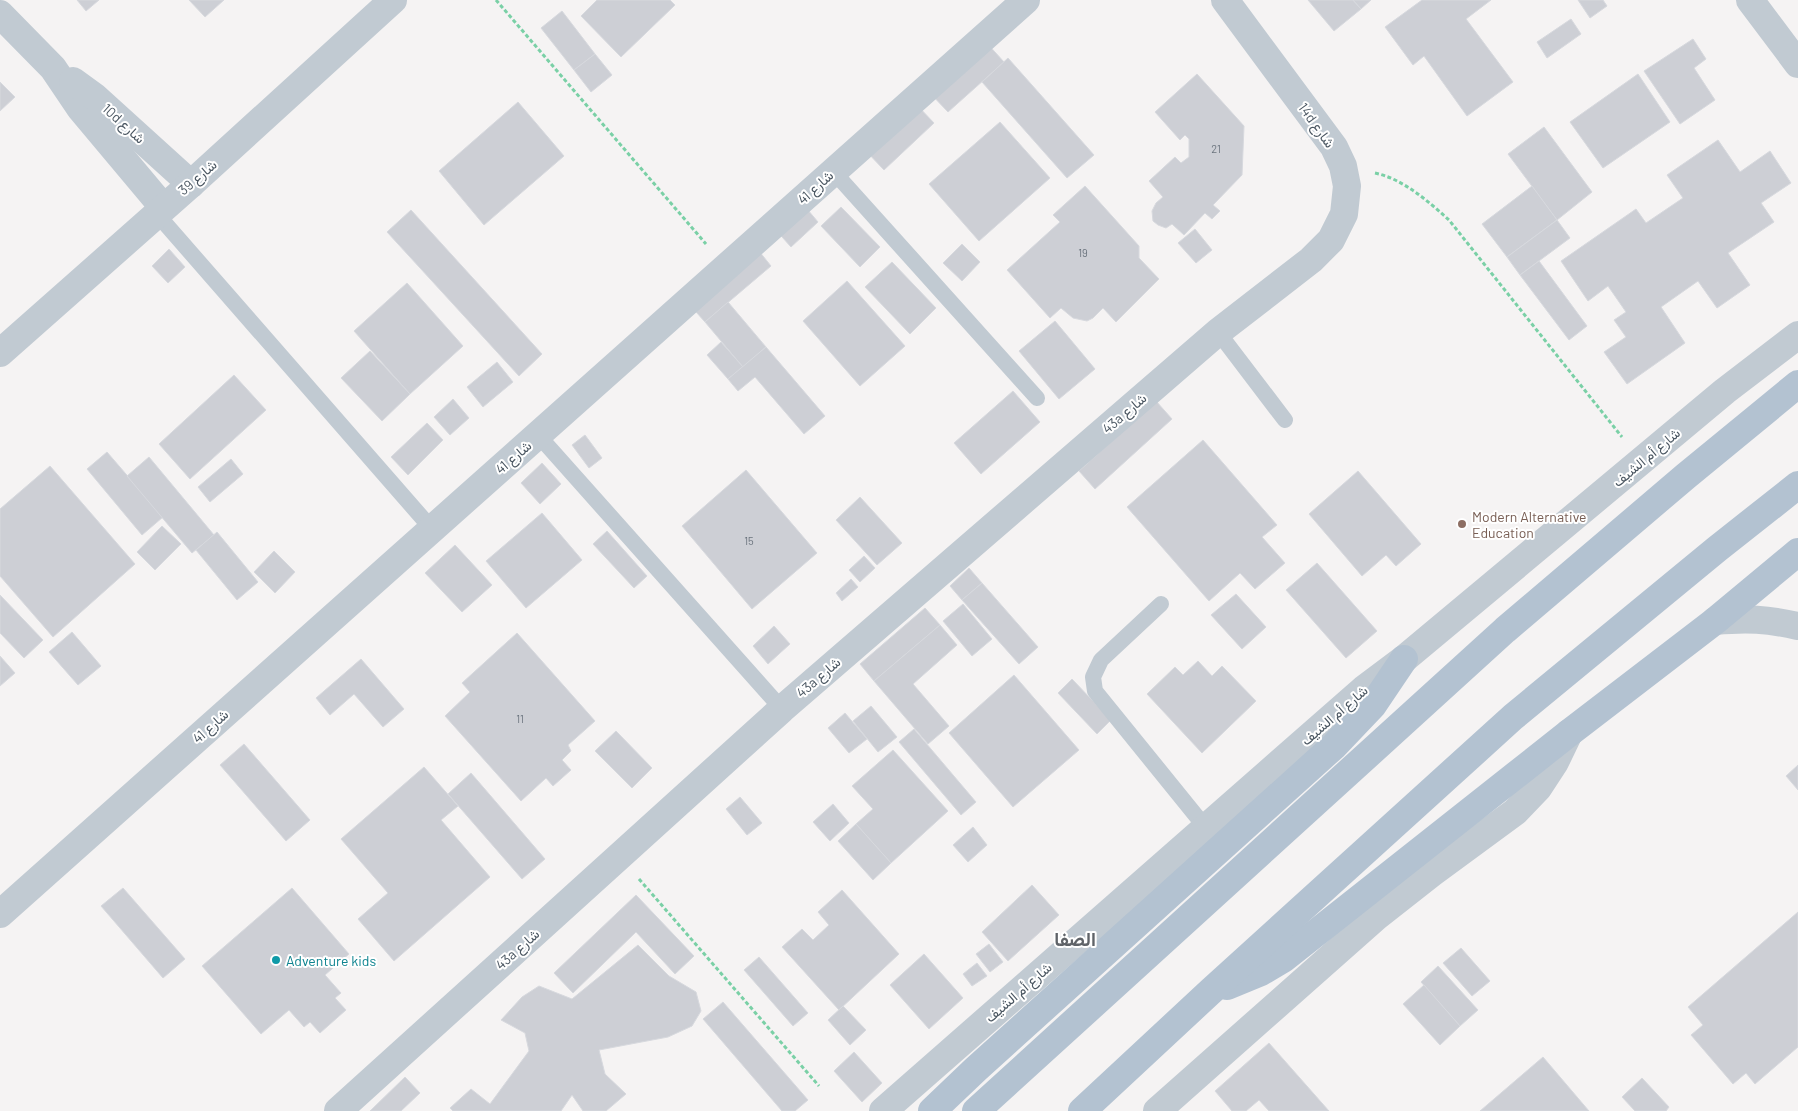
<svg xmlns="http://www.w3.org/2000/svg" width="1798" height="1111" font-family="Barlow,Vazirmatn,sans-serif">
<rect width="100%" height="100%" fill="#f5f3f3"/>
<!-- building -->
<g fill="#cdcfd5" stroke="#d7d9de">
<polygon points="77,0 99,0 86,11"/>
<polygon points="189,0 224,0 205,17"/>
<polygon points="597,0 670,0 675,5 621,57 581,16"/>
<polygon points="1308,0 1353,0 1361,9 1334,31"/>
<polygon points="1353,0 1371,0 1361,9"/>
<polygon points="1422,0 1491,0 1466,19 1513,82 1467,116 1424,56 1413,65 1385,27"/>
<polygon points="1578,0 1603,0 1607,6 1590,18"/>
<polygon points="562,11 595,54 574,70 541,28"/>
<polygon points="1571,19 1581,34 1547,58 1537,42"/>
<polygon points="1693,39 1706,59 1694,68 1715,100 1680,124 1644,71"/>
<polygon points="985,41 1004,62 948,112 929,92"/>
<polygon points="595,54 612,75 591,92 574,70"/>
<polygon points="1008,58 1094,155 1067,178 982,82"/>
<polygon points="1197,74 1244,126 1242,175 1213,205 1220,211 1212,219 1205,213 1184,235 1172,224 1166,228 1158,225 1153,221 1152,211 1156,203 1163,197 1149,181 1175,157 1181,163 1189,157 1189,139 1185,135 1180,140 1155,112"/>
<polygon points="1638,74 1670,122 1603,168 1570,122"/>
<polygon points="0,82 15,97 0,111"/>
<polygon points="518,102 564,156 484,225 439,171"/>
<polygon points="916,104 934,123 884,170 866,151"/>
<polygon points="1000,122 1050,178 979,241 929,184"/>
<polygon points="1544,127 1592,192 1557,220 1508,154"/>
<polygon points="1718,140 1740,172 1770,151 1791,183 1761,203 1774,222 1728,253 1750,285 1717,308 1698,281 1661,307 1685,343 1627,384 1604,352 1626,337 1614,320 1626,312 1608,286 1588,301 1561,261 1636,209 1646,223 1683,198 1667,175"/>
<polygon points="1085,186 1139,246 1139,258 1159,279 1116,322 1103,308 1093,318 1087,321 1073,318 1061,308 1050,318 1007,270 1060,222 1053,215"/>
<polygon points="1532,186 1557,220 1507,257 1482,224"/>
<polygon points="802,203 818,222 791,247 774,228"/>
<polygon points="841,207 880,247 860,267 821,226"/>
<polygon points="411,210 542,354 519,376 387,232"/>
<polygon points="1557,220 1570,238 1520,275 1507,257"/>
<polygon points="1195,229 1212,250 1196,263 1178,243"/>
<polygon points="962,244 980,262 962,281 943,263"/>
<polygon points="755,246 771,266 705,322 688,303"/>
<polygon points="169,249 185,267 168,283 152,266"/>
<polygon points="1539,261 1587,326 1569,340 1520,275"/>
<polygon points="892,262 936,308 910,334 865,287"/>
<polygon points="847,281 905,346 860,386 803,321"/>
<polygon points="407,283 463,346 410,394 354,331"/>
<polygon points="728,302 766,347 743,367 705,322"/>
<polygon points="1055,321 1095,369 1059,399 1019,351"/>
<polygon points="721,342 743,367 728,379 707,355"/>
<polygon points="766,347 825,416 804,434 755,377 738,391 728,379"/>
<polygon points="370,351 410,394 382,421 341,378"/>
<polygon points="497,362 513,382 483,407 467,387"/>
<polygon points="234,375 266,410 190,479 159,444"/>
<polygon points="1013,391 1040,422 981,474 954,443"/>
<polygon points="453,399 469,418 450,435 434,417"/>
<polygon points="1156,401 1172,419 1095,489 1079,471"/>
<polygon points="427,423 443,440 408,475 391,457"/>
<polygon points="585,435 602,458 589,468 572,445"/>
<polygon points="1203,440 1277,525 1262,537 1285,563 1255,589 1240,573 1209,601 1127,507"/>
<polygon points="107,452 163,517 142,535 87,469"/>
<polygon points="149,457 214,535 192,553 127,476"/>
<polygon points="231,459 243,474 210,502 198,487"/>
<polygon points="542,463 561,484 540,504 521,483"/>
<polygon points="50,466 135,564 53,637 0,576 0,509"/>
<polygon points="746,470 817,553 752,609 682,526"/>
<polygon points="1358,471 1421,544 1396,566 1386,555 1362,576 1309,514"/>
<polygon points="860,497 902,543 877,565 836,520"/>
<polygon points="542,513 582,560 526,608 486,561"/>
<polygon points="162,526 181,544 155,570 137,552"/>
<polygon points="607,531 647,576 634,588 593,544"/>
<polygon points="217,532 258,582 237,600 196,550"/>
<polygon points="455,545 492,585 462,612 425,573"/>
<polygon points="274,551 295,572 275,593 254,572"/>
<polygon points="864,556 875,568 860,582 849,570"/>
<polygon points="1317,563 1377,631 1346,658 1286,590"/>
<polygon points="969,568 982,583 962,600 950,586"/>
<polygon points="851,579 858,587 842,601 836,593"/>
<polygon points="982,583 1038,647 1019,664 962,600"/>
<polygon points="1236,594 1266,627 1242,649 1211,615"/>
<polygon points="0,595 43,640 24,658 0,633"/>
<polygon points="963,604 992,639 972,656 943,621"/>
<polygon points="925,608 940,625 874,681 860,664"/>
<polygon points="940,625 957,645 913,684 949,726 928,744 874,681"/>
<polygon points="774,626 790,644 768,664 753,646"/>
<polygon points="72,632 101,666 78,685 49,652"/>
<polygon points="517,633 595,721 568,745 571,751 562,760 571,770 553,786 546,778 521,801 445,716 470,692 462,683"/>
<polygon points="0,656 15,673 0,686"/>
<polygon points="361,659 404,709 383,727 354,694 330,715 316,698"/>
<polygon points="1198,661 1212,676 1222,666 1256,701 1202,753 1147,694 1175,667 1183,675"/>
<polygon points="1014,675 1079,750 1013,807 949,733"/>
<polygon points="1072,679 1111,720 1097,734 1058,693"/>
<polygon points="871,706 897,737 878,752 853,721"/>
<polygon points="845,713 867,739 849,753 828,728"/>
<polygon points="914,729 976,802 961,815 899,742"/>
<polygon points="616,731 652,768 632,788 595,751"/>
<polygon points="244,744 310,820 286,841 220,765"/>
<polygon points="893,750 948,811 891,863 856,824 873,809 852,786"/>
<polygon points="1798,765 1798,790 1786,776"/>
<polygon points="424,767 458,806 441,820 490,877 394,961 358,919 388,893 341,839"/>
<polygon points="471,773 545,859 522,879 448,794"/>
<polygon points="740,797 762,823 747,835 726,809"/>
<polygon points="833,804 849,823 830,841 813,822"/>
<polygon points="856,824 891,863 873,880 838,841"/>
<polygon points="973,827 987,845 968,862 953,845"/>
<polygon points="1032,885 1059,915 1008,961 982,932"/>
<polygon points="123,888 185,959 163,978 101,906"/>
<polygon points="292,888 349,954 325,975 341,993 335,998 346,1010 320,1033 310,1022 304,1027 289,1010 261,1034 202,966"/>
<polygon points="842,890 899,954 839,1010 782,947 802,929 813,940 829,925 818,912"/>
<polygon points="636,895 694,956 675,974 636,932 573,993 554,973"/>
<polygon points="1798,912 1798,1047 1755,1084 1746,1073 1733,1084 1691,1035 1703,1025 1688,1007"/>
<polygon points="989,944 1003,962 990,972 976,954"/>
<polygon points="638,945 669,976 696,992 701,1011 692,1026 668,1037 599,1050 605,1074 626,1094 606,1111 583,1111 572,1095 561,1111 453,1111 450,1108 471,1089 490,1104 529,1051 525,1033 501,1020 522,997 539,986 572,999"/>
<polygon points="1461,948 1490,981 1472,996 1443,963"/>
<polygon points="924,954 963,998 929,1029 890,985"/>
<polygon points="759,957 808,1013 793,1026 744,970"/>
<polygon points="977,963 987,976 972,986 963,974"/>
<polygon points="1438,966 1478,1010 1460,1026 1421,982"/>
<polygon points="1424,985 1460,1026 1440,1045 1403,1004"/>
<polygon points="723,1002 808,1100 795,1111 782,1111 703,1019"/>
<polygon points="843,1006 866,1030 850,1045 828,1020"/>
<polygon points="1269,1043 1329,1111 1269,1111 1259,1100 1246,1111 1232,1111 1215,1091"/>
<polygon points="854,1052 882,1083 862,1102 834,1071"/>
<polygon points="1543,1057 1589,1111 1480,1111"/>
<polygon points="405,1077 420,1093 401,1111 370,1111"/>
<polygon points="1642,1078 1669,1107 1666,1111 1635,1111 1622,1097"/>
</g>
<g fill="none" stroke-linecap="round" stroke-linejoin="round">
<!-- path -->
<g stroke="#7ad0a6" stroke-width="3" stroke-dasharray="4 2.5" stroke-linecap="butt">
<polyline points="496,0 706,244"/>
<path d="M1375 173C1403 179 1428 201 1449 220L1622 437"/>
<polyline points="639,879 819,1086"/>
</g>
<!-- lane -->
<g stroke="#c1cad2" stroke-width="16">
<polyline points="833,171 1037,398"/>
<polyline points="156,213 432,529"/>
<polyline points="1218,332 1285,420"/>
<polyline points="538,435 782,709"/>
<polyline points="1161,604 1101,660 1093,677 1095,691 1206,828"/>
</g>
<!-- street -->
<g stroke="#c1cad2" stroke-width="28">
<polyline points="1750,0 1798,64"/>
<polyline points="0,14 53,68 80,108 163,207"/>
<polyline points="73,81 95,97 191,184"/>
<polyline points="0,353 191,184 393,0"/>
<path d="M1715 621C1747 618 1767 619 1798 626"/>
<polyline points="0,914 1026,0"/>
<polyline points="338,1111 782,709 1218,332 1311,260 1331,240 1344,214 1347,186 1343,166 1334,147 1225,0"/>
<polyline points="883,1111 1364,689 1404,659 1725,391 1798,335"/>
<polyline points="1157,1111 1376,917 1432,873 1515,812 1538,788 1555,762 1569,733"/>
</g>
<!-- primary -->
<g stroke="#b3c2d1" stroke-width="28">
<polyline points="1227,986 1261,972 1283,959 1569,733 1715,621 1798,552"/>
<polyline points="932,1111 976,1069 1334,746 1373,705 1404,659"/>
<polyline points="976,1111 1505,630 1686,476 1798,384"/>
<polyline points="1082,1111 1211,991 1513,717 1717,549 1798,485"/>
</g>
</g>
<!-- markers -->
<circle fill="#8d6e63" stroke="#fff" stroke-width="2" cx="1462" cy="524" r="5"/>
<circle fill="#0f9aa8" stroke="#fff" stroke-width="2" cx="276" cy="960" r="5"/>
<g text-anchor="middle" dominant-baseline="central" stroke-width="4" stroke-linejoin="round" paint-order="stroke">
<!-- number labels -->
<g font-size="11" fill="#6b747e">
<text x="1216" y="148">21</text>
<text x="1083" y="252">19</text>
<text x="749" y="540">15</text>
<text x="520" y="718">11</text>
</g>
<!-- street labels -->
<g font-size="14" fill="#4a5661" stroke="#fff">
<text transform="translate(124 123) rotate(42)">10d شارع</text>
<text transform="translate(1317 125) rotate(54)">14d شارع</text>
<text transform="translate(197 177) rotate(-41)">شارع 39</text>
<text transform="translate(815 187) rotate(-42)">شارع 41</text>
<text transform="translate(1124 413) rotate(-41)">43a شارع</text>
<text transform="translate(513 457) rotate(-41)">شارع 41</text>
<text transform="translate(1646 457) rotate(-40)">شارع أم الشيف</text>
<text transform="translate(818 677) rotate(-41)">43a شارع</text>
<text transform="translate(1334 715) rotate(-41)">شارع أم الشيف</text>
<text transform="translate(210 726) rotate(-42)">شارع 41</text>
<text transform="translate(517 949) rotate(-42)">43a شارع</text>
<text transform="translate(1018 992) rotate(-41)">شارع أم الشيف</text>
</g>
<!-- education labels -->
<g font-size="14" fill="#785e54" stroke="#fff" text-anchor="start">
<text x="1472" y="516">Modern Alternative<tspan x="1472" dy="16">Education</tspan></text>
</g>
<!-- culture labels -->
<g font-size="14" fill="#0d838f" stroke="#fff" text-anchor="start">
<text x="286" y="960">Adventure kids</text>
</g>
<!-- district labels -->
<g font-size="19" font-weight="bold" fill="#5f6368" stroke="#fff">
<text x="1075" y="938">الصفا</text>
</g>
</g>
</svg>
